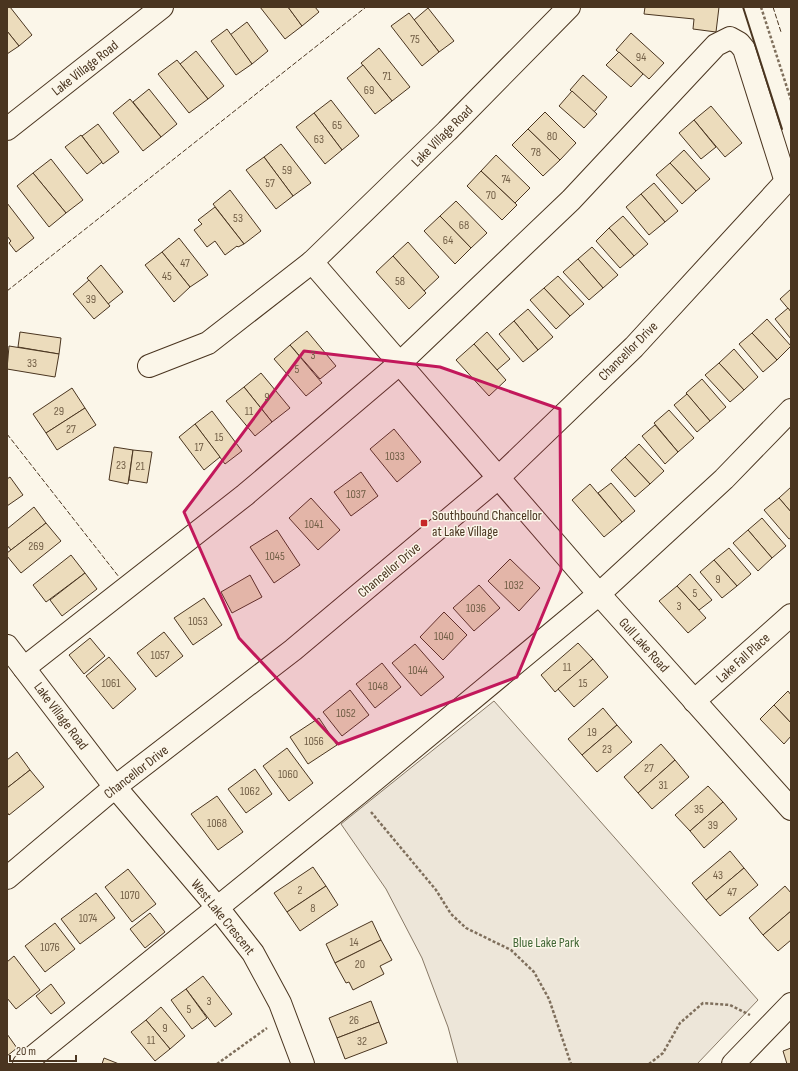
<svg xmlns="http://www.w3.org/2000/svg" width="798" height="1071" font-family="'Sofia Sans Condensed',sans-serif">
<rect width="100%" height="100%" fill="#fbf6e9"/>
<!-- green -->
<polygon fill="#ede6d9" stroke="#887966" points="494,701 758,1000 697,1064 458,1064 448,1027 422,958 386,889 341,824"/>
<!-- building -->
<g fill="#ecdcbc" stroke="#4a3520">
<polygon points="7,7 10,7 32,35 19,46 7,31"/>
<polygon points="260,7 288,7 302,26 285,39"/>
<polygon points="288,7 315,7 319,12 302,26"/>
<polygon points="645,7 719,7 716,32 693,29 694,19 644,14"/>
<polygon points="428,8 454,41 439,52 414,20"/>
<polygon points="409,13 439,52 422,66 391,26"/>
<polygon points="247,22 268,51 252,64 230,35"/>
<polygon points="227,29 252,64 236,75 211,41"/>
<polygon points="7,31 19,46 7,54"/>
<polygon points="631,33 664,63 649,79 616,50"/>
<polygon points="379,48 410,87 392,101 361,63"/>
<polygon points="196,51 224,86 208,99 180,64"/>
<polygon points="619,52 643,74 631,87 606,65"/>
<polygon points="177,60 208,99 189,113 158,74"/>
<polygon points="363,65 392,101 375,114 347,78"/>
<polygon points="583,75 607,97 594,112 570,90"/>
<polygon points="149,89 177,124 161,137 133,102"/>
<polygon points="572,91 597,114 584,128 559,106"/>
<polygon points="130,99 161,137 143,151 113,113"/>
<polygon points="331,100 359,136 342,150 314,113"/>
<polygon points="711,106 742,143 725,157 694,120"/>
<polygon points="545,112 576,143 560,160 528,129"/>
<polygon points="314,113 342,150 325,164 296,127"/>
<polygon points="694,120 716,147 701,159 679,133"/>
<polygon points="98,124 119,152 103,164 82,136"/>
<polygon points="528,129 560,160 543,176 512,145"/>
<polygon points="81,135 102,162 87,174 65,147"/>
<polygon points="281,144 311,183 293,196 264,157"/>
<polygon points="684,150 710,179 696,191 670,163"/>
<polygon points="496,155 530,188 515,203 481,171"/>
<polygon points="264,157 293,196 276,209 246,170"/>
<polygon points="51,159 83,200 66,213 33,173"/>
<polygon points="670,163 696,191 682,204 656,175"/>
<polygon points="481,171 517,205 502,220 467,186"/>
<polygon points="33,173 66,213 49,227 17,186"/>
<polygon points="654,183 678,211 665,222 641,194"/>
<polygon points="230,190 261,231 244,244 213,204"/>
<polygon points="641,194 665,222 649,235 626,207"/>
<polygon points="456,201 487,233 471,248 440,216"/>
<polygon points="7,203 34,238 16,252 9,243 11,241 7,236"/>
<polygon points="215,207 244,244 238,247 237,246 225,255 215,241 207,247 194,230 202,224 198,220"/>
<polygon points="440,216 471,248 455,264 424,231"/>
<polygon points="623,216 648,244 634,256 609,228"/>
<polygon points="609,228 634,256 620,268 596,241"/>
<polygon points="179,238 208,275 190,287 162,252"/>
<polygon points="408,242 439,277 424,291 393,256"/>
<polygon points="592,247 618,275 603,288 578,259"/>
<polygon points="162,252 190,287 174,302 145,265"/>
<polygon points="393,256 426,293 409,309 376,272"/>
<polygon points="578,259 603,288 589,300 563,272"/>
<polygon points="101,265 123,292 108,304 87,278"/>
<polygon points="558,276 584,304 570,316 544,288"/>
<polygon points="89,280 110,306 94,319 73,294"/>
<polygon points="544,288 570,316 556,329 530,300"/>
<polygon points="791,289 791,312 780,299"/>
<polygon points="788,308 791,312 791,339 775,319"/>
<polygon points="528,309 553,337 538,350 514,321"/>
<polygon points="767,319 791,346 777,360 752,333"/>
<polygon points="514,321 538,350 523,362 499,334"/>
<polygon points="307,331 336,366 320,379 290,345"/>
<polygon points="20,332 61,338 59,354 18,347"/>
<polygon points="487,332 510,359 497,370 474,344"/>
<polygon points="752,333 777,360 763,372 739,344"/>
<polygon points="474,344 506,380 489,396 456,360"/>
<polygon points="290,345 322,383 306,396 274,359"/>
<polygon points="9,346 59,354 55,377 7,369"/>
<polygon points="734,349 758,377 744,390 719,363"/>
<polygon points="719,363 744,390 730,402 705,375"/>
<polygon points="261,373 290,408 272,422 244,387"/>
<polygon points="702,379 726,407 710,421 686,393"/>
<polygon points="244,387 272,422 255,436 226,401"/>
<polygon points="72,388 85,408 46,433 33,414"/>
<polygon points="687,394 710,421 697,432 674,405"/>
<polygon points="85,408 96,425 57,450 46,433"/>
<polygon points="669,410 694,438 678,452 654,423"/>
<polygon points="212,411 242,451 225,464 195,424"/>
<polygon points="195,424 220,457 204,470 179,437"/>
<polygon points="655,425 678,452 665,464 642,436"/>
<polygon points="394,429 421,462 397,482 370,449"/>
<polygon points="639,444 664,471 650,484 625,457"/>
<polygon points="114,447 133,450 128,484 109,480"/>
<polygon points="133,450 152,452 147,483 129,480"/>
<polygon points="625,457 650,484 635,497 611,470"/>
<polygon points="361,472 378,496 351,516 334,492"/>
<polygon points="10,477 23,495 7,506 7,479"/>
<polygon points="611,483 635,511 622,522 598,493"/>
<polygon points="590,484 622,522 604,537 572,500"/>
<polygon points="791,487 791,512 779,498"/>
<polygon points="311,498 340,530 318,550 289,518"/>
<polygon points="779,498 791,512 791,538 789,539 764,510"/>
<polygon points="34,507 46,523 11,550 7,545 7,529"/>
<polygon points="762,518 786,546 772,558 748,530"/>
<polygon points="46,523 61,541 21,573 7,556 7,553"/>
<polygon points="277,530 300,565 274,583 250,547"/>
<polygon points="748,530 772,558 758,571 733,543"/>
<polygon points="729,548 751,574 737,586 714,560"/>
<polygon points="71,555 85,573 46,602 33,585"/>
<polygon points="510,559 540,588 519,611 488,581"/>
<polygon points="714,560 737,586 722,598 700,572"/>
<polygon points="85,573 97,589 62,616 50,600"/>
<polygon points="690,574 712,600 699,610 677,586"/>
<polygon points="250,575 262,597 232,613 221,592"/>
<polygon points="479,585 500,608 474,631 453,608"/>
<polygon points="677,586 706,618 688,633 659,601"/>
<polygon points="204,598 222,625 193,645 174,618"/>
<polygon points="444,612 467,635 443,660 420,637"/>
<polygon points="164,632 183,656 156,677 137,653"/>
<polygon points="90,638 105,656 84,674 69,655"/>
<polygon points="578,643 593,659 555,692 541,675"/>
<polygon points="415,644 444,677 421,696 392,663"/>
<polygon points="109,657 136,689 113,709 86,676"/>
<polygon points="593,659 608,677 574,707 558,689"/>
<polygon points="382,663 401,687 375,708 356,684"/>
<polygon points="350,690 369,715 342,736 323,712"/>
<polygon points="788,691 791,695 791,723 774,705"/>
<polygon points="774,705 791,723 791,736 784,744 760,719"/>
<polygon points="603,708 617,725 582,755 568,739"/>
<polygon points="319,718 337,745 308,764 290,737"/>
<polygon points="617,725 632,742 597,772 582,755"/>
<polygon points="661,744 675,760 638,793 624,777"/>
<polygon points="287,748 313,783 289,801 263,766"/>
<polygon points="17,752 30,770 7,788 7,760"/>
<polygon points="675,760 689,777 652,809 638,793"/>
<polygon points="255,769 272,794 246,813 228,789"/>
<polygon points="30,770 44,787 9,815 7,812 7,788"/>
<polygon points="708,786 723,802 690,831 675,815"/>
<polygon points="217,796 243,832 218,850 191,814"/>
<polygon points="723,802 737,819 704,848 690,831"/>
<polygon points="730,851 744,868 706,900 692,883"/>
<polygon points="313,867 326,886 287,912 274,893"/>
<polygon points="744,868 758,885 720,916 706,900"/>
<polygon points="128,869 156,904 132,922 105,887"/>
<polygon points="326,886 338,905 300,931 287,912"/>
<polygon points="785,886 791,893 791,911 763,935 749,918"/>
<polygon points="96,893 115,918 80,944 61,919"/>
<polygon points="791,911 791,940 778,951 763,935"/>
<polygon points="150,913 165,932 145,948 130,929"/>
<polygon points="372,921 381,940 335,963 326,944"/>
<polygon points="55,923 75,949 45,972 25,946"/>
<polygon points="381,940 392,960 380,966 384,974 353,990 349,982 346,983 335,963"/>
<polygon points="14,956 40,990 16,1009 7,998 7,962"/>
<polygon points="203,976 232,1014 215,1027 186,989"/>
<polygon points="51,984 65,1003 51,1014 36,996"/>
<polygon points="186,989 207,1018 192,1029 171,1000"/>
<polygon points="371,1001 379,1022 337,1038 329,1018"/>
<polygon points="161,1007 185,1036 170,1049 146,1020"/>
<polygon points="146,1020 170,1049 155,1061 131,1032"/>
<polygon points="379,1022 387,1043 345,1059 337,1038"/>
<polygon points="7,1034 17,1048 7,1056"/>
<polygon points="791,1048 791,1064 787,1064 783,1051"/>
<polygon points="104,1058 119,1064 102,1064"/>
</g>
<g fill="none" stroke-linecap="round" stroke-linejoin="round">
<!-- minor casing -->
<g stroke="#4a3520" stroke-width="24">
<g id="minor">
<polyline points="569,7 447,131 312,262 599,594 791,809"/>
<polyline points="7,129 162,7"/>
<polyline points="149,366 208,343 312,262"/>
<polyline points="7,646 115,787 217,907 253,953 280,1003 303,1064"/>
<polyline points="24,668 245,495 399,364 571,200 716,45 730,38 739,43 744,49 786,182"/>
<polyline points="694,701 791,615"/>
<polyline points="7,878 115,787 293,650 498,478 634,347 791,176"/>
<polyline points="24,1064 359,793 599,594 724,479 791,410"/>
<polyline points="733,1064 791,1004"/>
</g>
</g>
<!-- path -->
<g stroke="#7f6f5c" stroke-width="2.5" stroke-dasharray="3 2" stroke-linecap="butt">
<polyline points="761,7 791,100"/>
<polyline points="371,812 436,890 451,914 466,928 511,950 534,972 549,999 571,1064"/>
<polyline points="600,1063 600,1064"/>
<polyline points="217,1064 267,1028"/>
<polyline points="649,1064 663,1053 680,1023 703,1003 730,1005 750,1015"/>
</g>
<!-- minor -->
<use href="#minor" stroke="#fbf6e9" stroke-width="22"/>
<!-- fence -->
<g stroke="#4a3520" stroke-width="1" stroke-dasharray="5 2" stroke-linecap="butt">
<polyline points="773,7 781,32"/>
<polyline points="7,291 366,7"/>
<polyline points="7,434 119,577"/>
</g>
<!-- wall -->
<polyline stroke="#4a3520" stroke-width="2" points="743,7 782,129"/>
</g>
<!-- marked area -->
<path fill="#c2185b" fill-opacity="0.2" stroke="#c2185b" stroke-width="3" stroke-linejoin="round" d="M304 351 440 367 560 409 561 570 517 677 338 744 239 638 184 512Z"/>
<!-- markers -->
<rect fill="#c62828" stroke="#fbf6e9" stroke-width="1.5" x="420" y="519" width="8" height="8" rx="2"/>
<g text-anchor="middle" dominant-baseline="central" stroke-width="3" stroke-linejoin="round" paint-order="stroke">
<!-- number labels -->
<g font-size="12" fill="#725f47">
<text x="415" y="39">75</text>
<text x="641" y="57">94</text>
<text x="387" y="76">71</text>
<text x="369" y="90">69</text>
<text x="337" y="125">65</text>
<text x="552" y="136">80</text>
<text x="319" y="139">63</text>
<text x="536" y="152">78</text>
<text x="287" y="170">59</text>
<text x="506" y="179">74</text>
<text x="270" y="183">57</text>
<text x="491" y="195">70</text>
<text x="238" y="218">53</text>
<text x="464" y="225">68</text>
<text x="448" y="240">64</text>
<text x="185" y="263">47</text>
<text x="167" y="276">45</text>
<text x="400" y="281">58</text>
<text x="91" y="299">39</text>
<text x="313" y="355">3</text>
<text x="32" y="363">33</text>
<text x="297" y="369">5</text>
<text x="267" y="397">9</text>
<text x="59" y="411">29</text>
<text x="249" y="411">11</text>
<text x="71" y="429">27</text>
<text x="219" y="437">15</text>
<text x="199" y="447">17</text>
<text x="395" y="456">1033</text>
<text x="121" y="465">23</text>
<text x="140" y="466">21</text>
<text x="356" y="494">1037</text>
<text x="314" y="524">1041</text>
<text x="36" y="546">269</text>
<text x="275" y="556">1045</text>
<text x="718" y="579">9</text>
<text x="514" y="585">1032</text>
<text x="695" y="593">5</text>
<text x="679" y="606">3</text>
<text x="476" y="608">1036</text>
<text x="198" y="621">1053</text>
<text x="444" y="636">1040</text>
<text x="160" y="655">1057</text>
<text x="567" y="667">11</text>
<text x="418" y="670">1044</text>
<text x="111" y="683">1061</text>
<text x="583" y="683">15</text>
<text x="378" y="686">1048</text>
<text x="346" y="713">1052</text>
<text x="592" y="732">19</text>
<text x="314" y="741">1056</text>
<text x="607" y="749">23</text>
<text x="649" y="768">27</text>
<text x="288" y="774">1060</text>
<text x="663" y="785">31</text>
<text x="250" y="791">1062</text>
<text x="699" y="809">35</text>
<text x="217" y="823">1068</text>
<text x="713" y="825">39</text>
<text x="718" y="875">43</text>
<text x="300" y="890">2</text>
<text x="732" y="892">47</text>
<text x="130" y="895">1070</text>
<text x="313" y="908">8</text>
<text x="88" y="918">1074</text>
<text x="354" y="942">14</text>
<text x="50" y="947">1076</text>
<text x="360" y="964">20</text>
<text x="209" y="1001">3</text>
<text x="189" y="1009">5</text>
<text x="354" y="1020">26</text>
<text x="165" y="1028">9</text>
<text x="151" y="1040">11</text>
<text x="362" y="1041">32</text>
</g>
<!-- street labels -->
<g font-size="14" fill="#4a3520" stroke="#fbf6e9">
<text transform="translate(85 68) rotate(-38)">Lake Village Road</text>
<text transform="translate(442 136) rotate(-45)">Lake Village Road</text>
<text transform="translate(628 351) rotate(-45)">Chancellor Drive</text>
<text transform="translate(389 570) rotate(-40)">Chancellor Drive</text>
<text transform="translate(644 645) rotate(48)">Gull Lake Road</text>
<text transform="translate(743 658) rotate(-42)">Lake Fall Place</text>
<text transform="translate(61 716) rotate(53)">Lake Village Road</text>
<text transform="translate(136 772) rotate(-38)">Chancellor Drive</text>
<text transform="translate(223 917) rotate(51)">West Lake Crescent</text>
</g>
<!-- poi labels -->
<g font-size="14" fill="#4a3520" stroke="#fbf6e9" text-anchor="start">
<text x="432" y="515">Southbound Chancellor<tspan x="432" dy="16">at Lake Village</tspan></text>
</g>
<!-- park labels -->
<g font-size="14" fill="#436837" stroke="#fbf6e9">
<text x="546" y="942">Blue Lake Park</text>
</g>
</g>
<!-- border -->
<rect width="798" height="1071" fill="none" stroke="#4a3520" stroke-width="16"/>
<!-- scale -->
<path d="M10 1055v6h66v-6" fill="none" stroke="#4a3520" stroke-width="2"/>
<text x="16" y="1055" font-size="12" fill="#4a3520" stroke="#fbf6e9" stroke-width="3" paint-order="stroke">20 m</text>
</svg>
